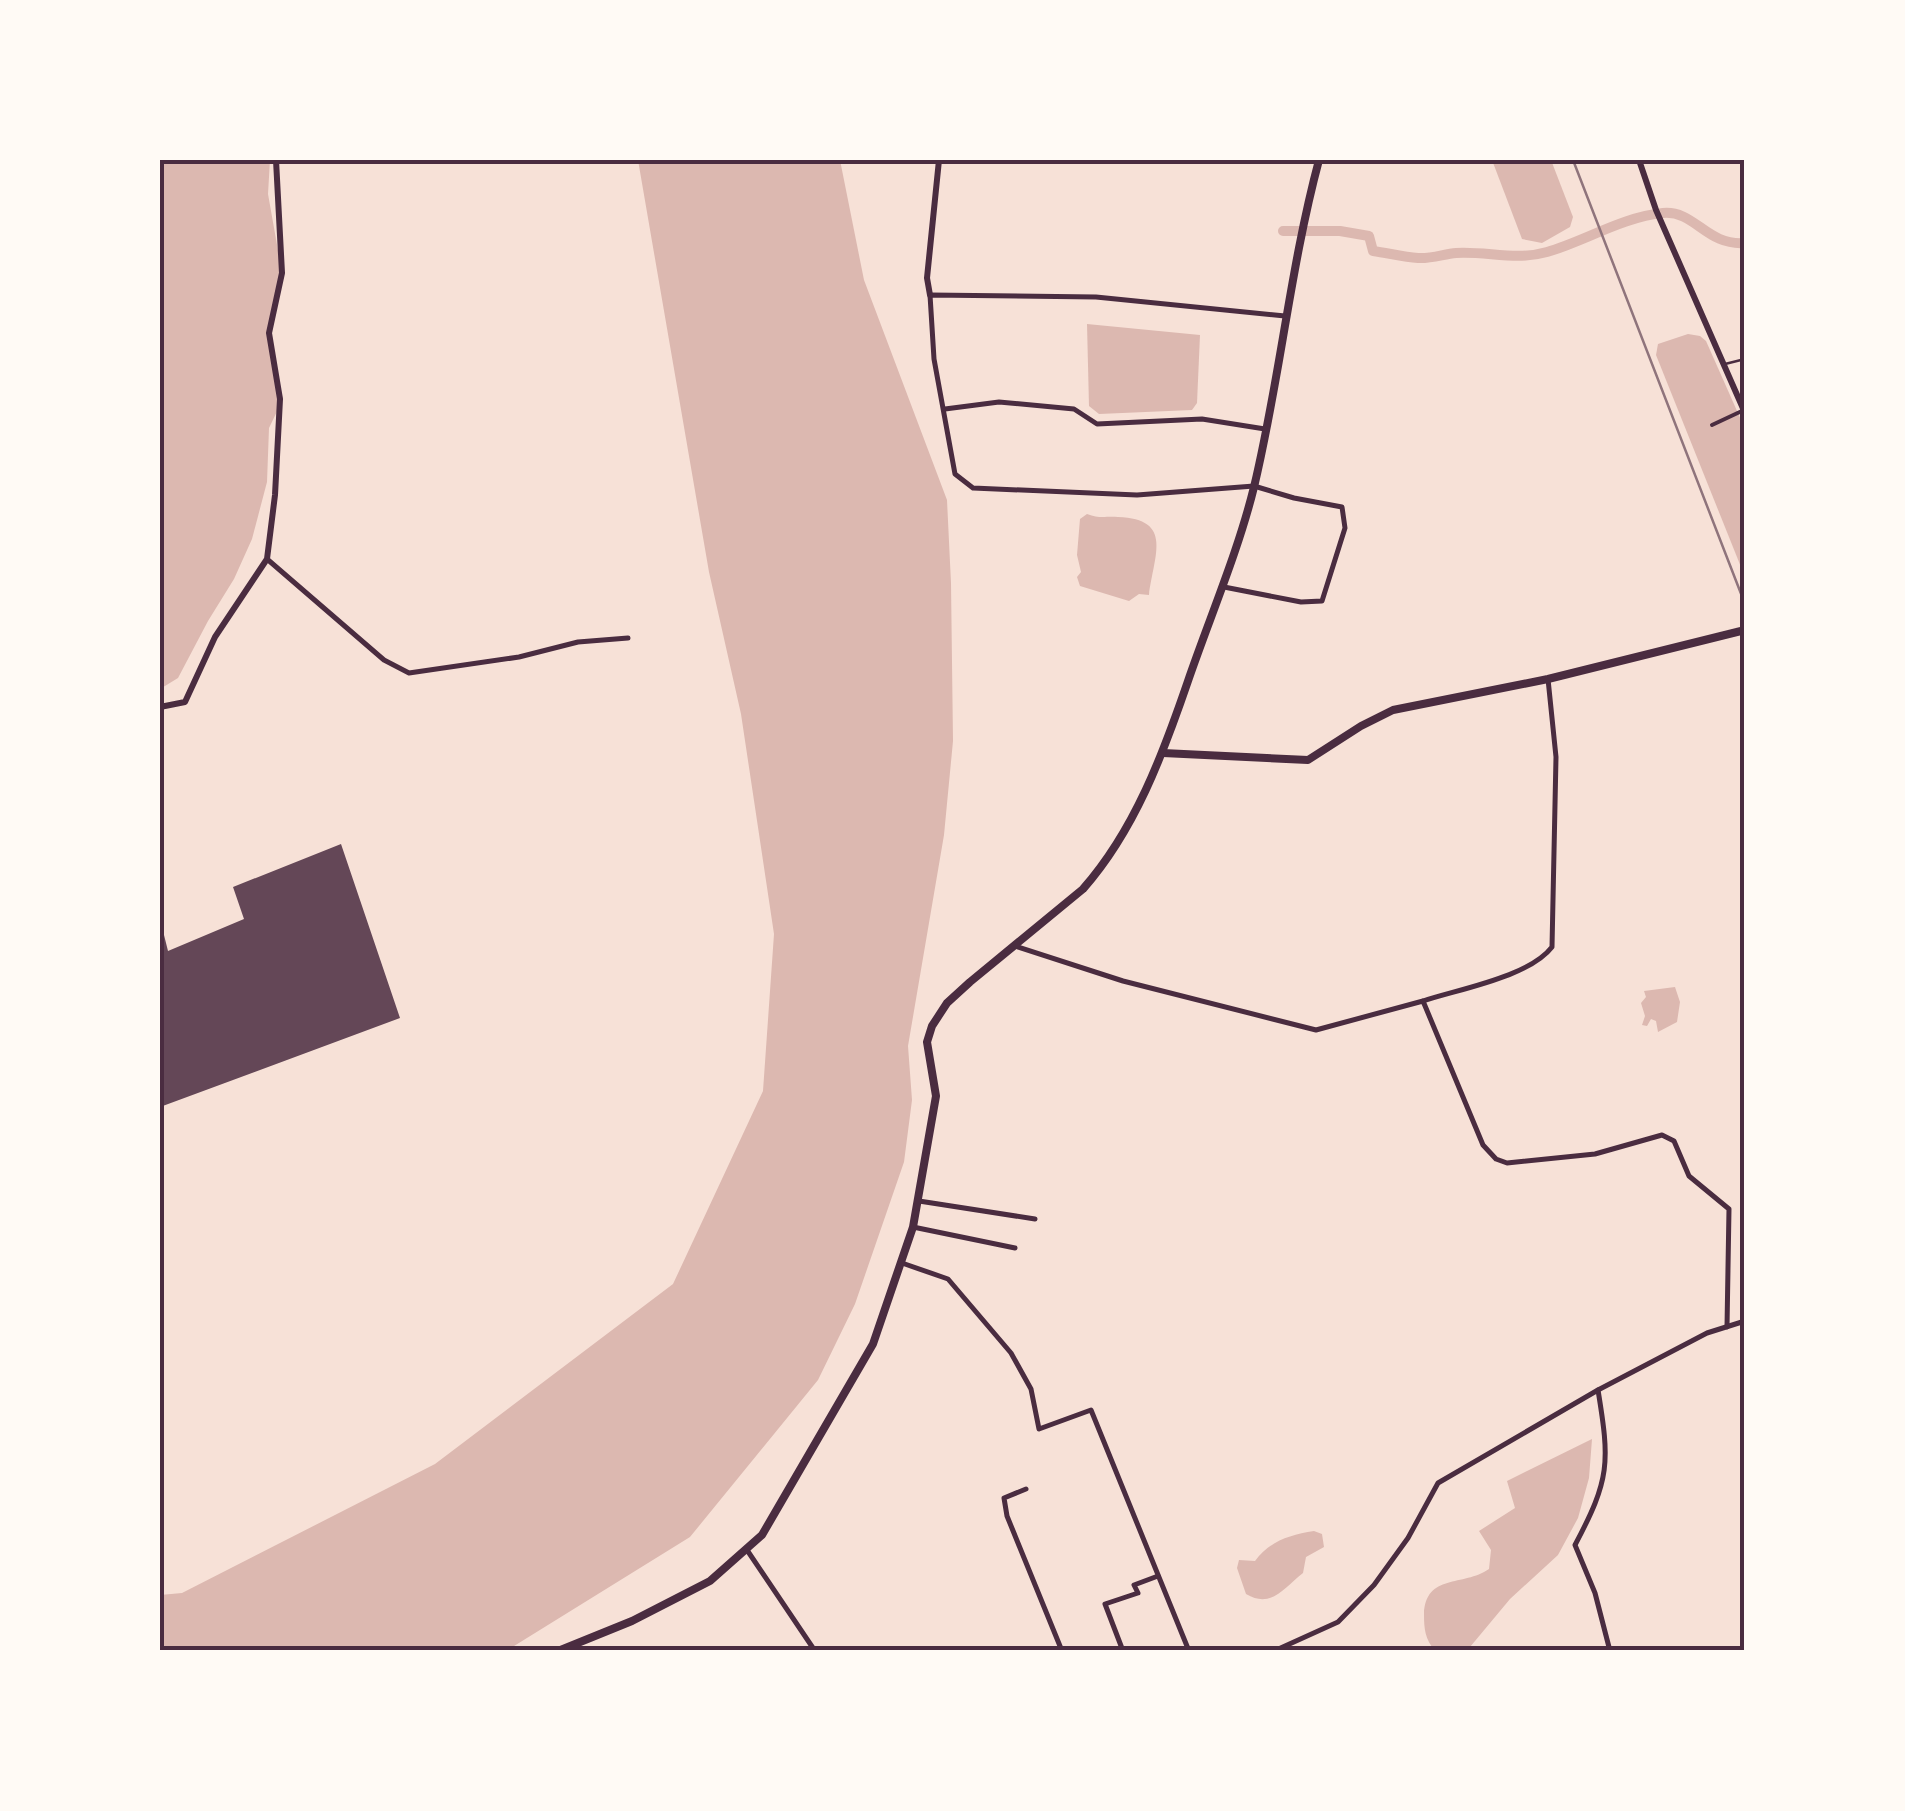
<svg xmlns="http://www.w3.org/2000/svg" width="1905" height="1811" font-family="Barlow,sans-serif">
<rect width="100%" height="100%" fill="#f7e1d7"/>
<!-- water -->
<g fill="#dcb8b0">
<polygon points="160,160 270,160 268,194 282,273 267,337 283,399 269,428 267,482 252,539 234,579 208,621 178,678 160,689"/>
<polygon points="638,160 840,160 864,280 947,500 951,583 953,741 944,835 908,1046 912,1100 904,1162 855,1304 818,1380 690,1537 506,1651 160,1651 160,1595 182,1593 435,1464 673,1284 763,1091 774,934 741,714 709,572"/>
<polygon points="1492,160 1551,160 1573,217 1570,227 1542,243 1522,239"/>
<polygon points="1087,324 1200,335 1197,403 1192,410 1099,414 1089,406"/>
<polygon points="1688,334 1700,336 1706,341 1745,429 1745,577 1656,355 1658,344"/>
<path d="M1087 514C1100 519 1105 516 1118 517 1174 519 1154 555 1149 595L1139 594 1129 601 1080 586 1077 577 1081 572 1077 555 1080 519Z"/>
<polygon points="1675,987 1680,1002 1677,1022 1658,1032 1656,1021 1651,1019 1647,1026 1642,1025 1645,1016 1641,1003 1646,997 1644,991"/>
<path d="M1592 1439 1589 1478 1578 1518 1558 1555 1510 1599 1470 1647 1463 1651H1435C1425 1639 1424 1629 1424 1614 1426 1573 1463 1587 1489 1569L1491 1550 1479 1531 1515 1508 1507 1481Z"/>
<path d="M1314 1531 1322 1534 1324 1547 1306 1557 1303 1573C1284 1588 1271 1609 1246 1594L1237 1568 1239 1560 1255 1561C1270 1541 1289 1535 1314 1531Z"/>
</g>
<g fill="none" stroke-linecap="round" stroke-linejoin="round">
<!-- canal -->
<path stroke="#dcb8b0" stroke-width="10" d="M1283 231H1340L1369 236 1373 251C1388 253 1403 257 1418 258 1431 259 1444 254 1456 253 1487 251 1516 261 1547 252 1585 241 1622 217 1663 213 1695 210 1706 246 1745 243"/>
</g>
<!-- building -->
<polygon fill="#644757" points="341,844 400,1018 160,1107 160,919 168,951 244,919 233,887"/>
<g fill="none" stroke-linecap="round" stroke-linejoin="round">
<!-- service -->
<polyline stroke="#4a2c40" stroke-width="2.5" points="1725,364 1745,359"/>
<!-- pedestrian -->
<polyline stroke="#4a2c40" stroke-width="4" points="1712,425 1744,410"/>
<!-- minor -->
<g stroke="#4a2c40" stroke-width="5">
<polyline points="945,409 999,402 1074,409 1097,424 1202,419 1265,429"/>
<polyline points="267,559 384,660 409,673 519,657 578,642 628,638"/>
<polyline points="1224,587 1301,602 1322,601 1345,528 1342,507 1294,498 1254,486 1137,495 973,488 955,474 934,359 930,295 1096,297 1285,316"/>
<polyline points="1015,946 1123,981 1316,1030 1423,1001 1483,1145 1496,1159 1507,1163 1595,1154 1662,1135 1674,1141 1689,1176 1729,1209 1727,1327"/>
<path d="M1423 1001C1459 989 1529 977 1552 947L1556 757 1548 679"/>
<polyline points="919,1201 1035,1219"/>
<polyline points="913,1227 1015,1248"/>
<polyline points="902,1263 948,1279 1011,1353 1031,1389 1039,1429 1091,1410 1189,1651"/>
<path d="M1598 1390C1610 1463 1610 1479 1575 1545L1595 1593 1610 1651"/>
<polyline points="1026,1489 1004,1498 1007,1516 1062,1651"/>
<polyline points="747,1550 815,1651"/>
<polyline points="1123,1651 1105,1604 1138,1593 1134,1585 1158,1576"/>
<polyline points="1274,1651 1338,1622 1374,1585 1408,1538 1438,1483 1598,1390 1707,1333 1745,1321"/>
</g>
<!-- tertiary -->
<g stroke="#4a2c40" stroke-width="6">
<polyline points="1639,160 1656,210 1745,413"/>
<polyline points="930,295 927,278 939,160"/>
<polyline points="160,707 185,702 215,637 267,559 275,495 280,399 269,333 282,273 276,160"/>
</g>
<!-- secondary -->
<g stroke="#4a2c40" stroke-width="8">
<polyline points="1163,753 1308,760 1361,726 1393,710 1548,679 1745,630"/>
<path d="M558 1651 632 1621 710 1581 762 1535 873 1344 913 1227 936 1096 927 1042 932 1026 947 1003 970 982 1083 889C1135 830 1163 754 1188 681 1210 617 1238 552 1254 487 1280 379 1290 268 1319 160"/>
</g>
<!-- rail -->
<polyline stroke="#8f747c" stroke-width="2.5" points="1573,160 1745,604"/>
</g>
<!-- border -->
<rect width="1905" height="1811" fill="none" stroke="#fffaf5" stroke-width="325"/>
<rect x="162" y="162" width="1580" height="1486" fill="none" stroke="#4a2c40" stroke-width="4"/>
</svg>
